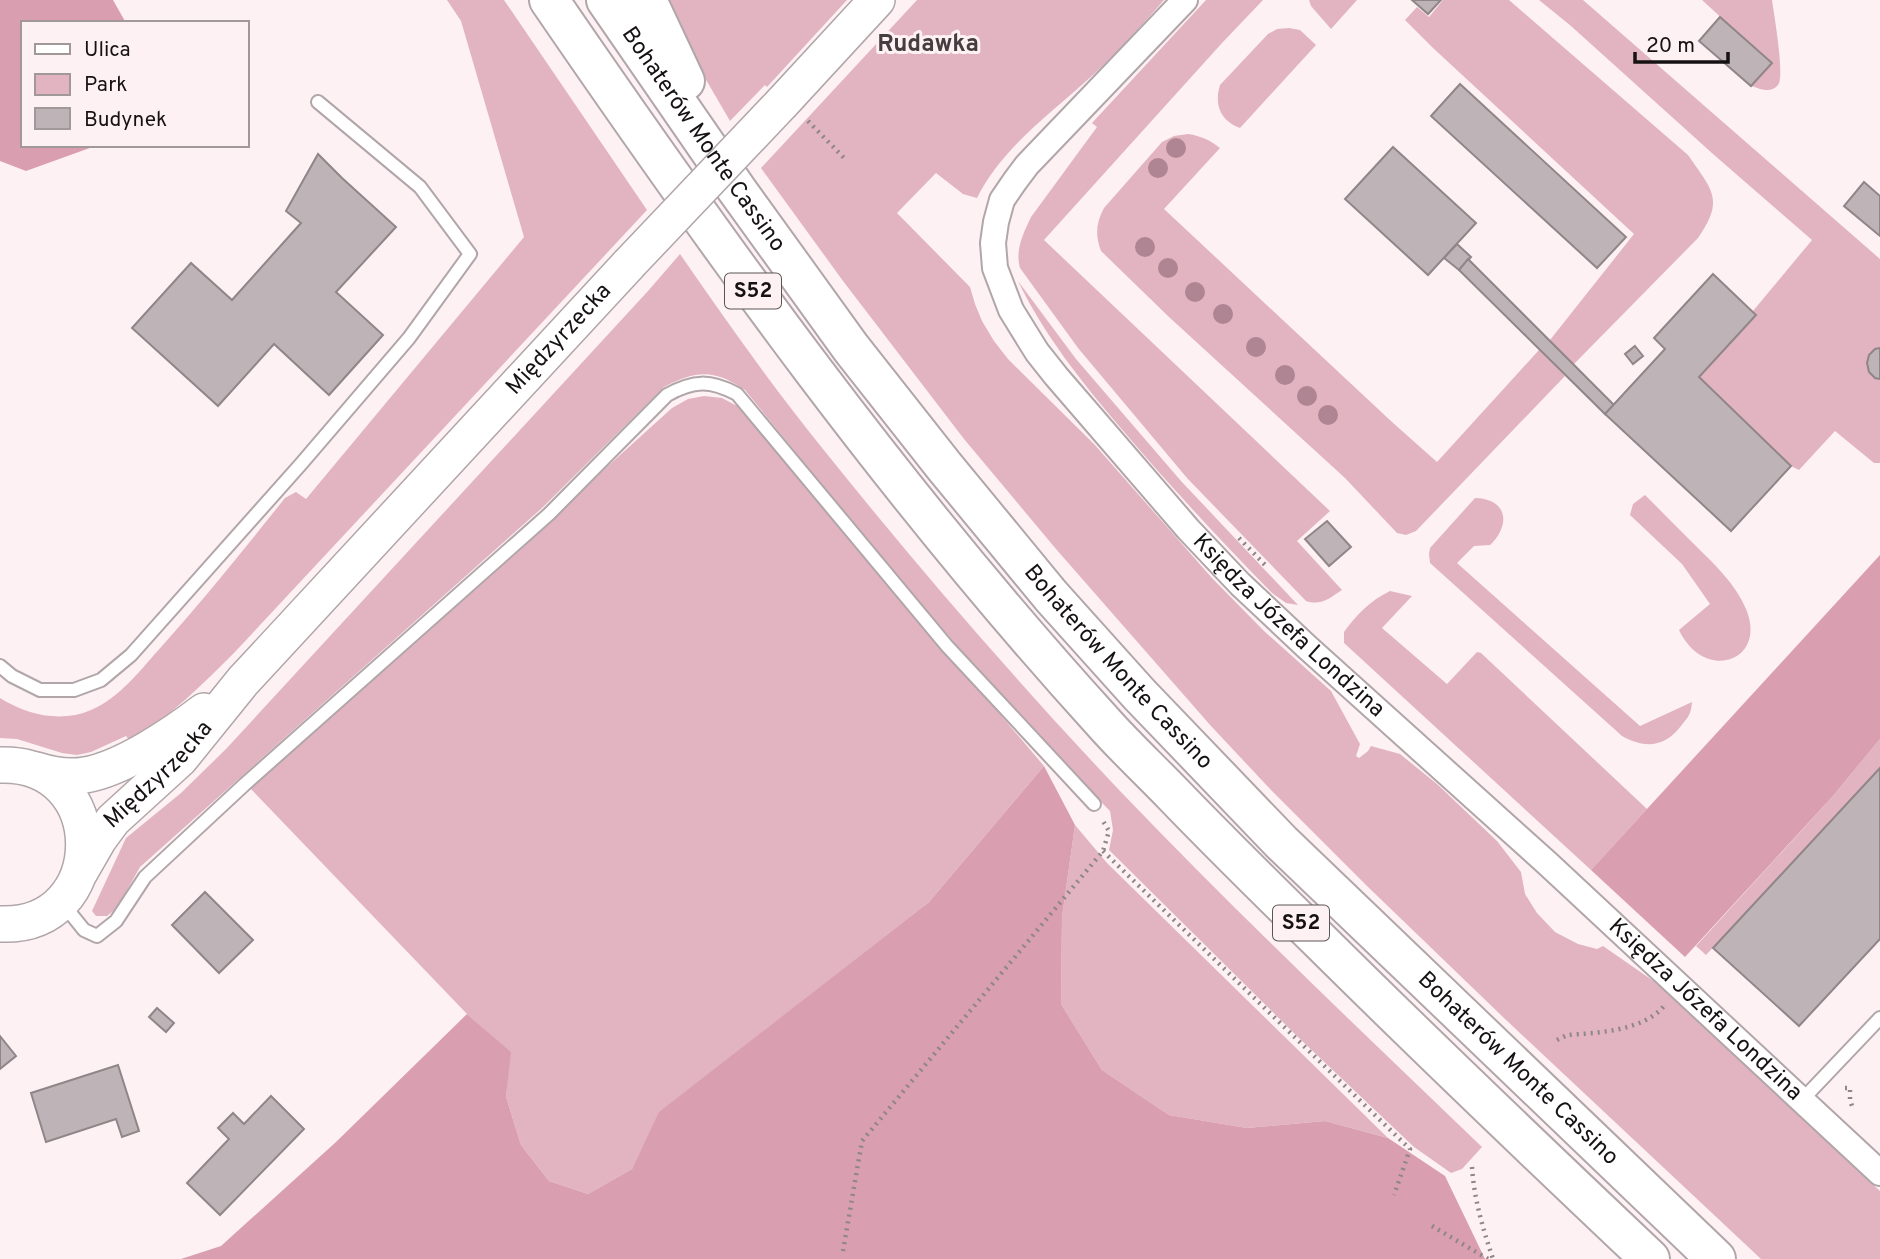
<svg xmlns="http://www.w3.org/2000/svg" width="1880" height="1259" font-family="Overpass,sans-serif">
<rect width="100%" height="100%" fill="#fdf1f4"/>
<!-- green -->
<g fill="#e2b4c1">
<path d="M447 0H504L647 210 234 653C201 686 170 716 131 742L126 736 91 752 77 755 62 753 17 739 0 738V698C27 715 61 723 91 710 120 698 142 668 162 646 205 598 245 548 285 498L296 492 306 499 524 237 461 21Z"/>
<polygon points="669,0 847,0 767,87 765,85 730,121 691,54"/>
<path d="M917 0H1164C1142 25 1119 51 1094 74 1052 113 1003 146 977 198L963 194 936 173 897 213 970 287 975 304 982 321 994 341 1008 359 1094 444 1212 578 1264 631 1331 691 1360 744 1356 756 1359 758 1368 751 1371 746 1400 754 1437 784 1497 841 1521 872 1525 894 1537 913 1555 932 1578 944 1597 949 1603 946 1665 989 1880 1191V1259H1761L1504 1018 1367 886 1271 790 1211 726 1056 549 964 439 843 281 761 168Z"/>
<path d="M1206 0H1263L1222 43 1044 240 1330 511 1297 541 1342 590C1330 598 1321 606 1306 601L1187 478 1078 348 1020 268C1015 250 1023 234 1031 217L1097 127 1092 123Z"/>
<polygon points="1309,0 1357,0 1331,29 1311,6"/>
<path d="M1443 0H1509L1688 155C1712 190 1725 199 1698 238L1573 365 1550 340 1634 234 1433 48 1405 20 1417 7 1429 17Z"/>
<polygon points="1539,0 1583,0 1880,259 1880,463 1874,463 1835,431 1799,470 1791,466 1699,377 1756,316 1753,311 1812,240 1713,154 1571,26"/>
<path d="M1702 0H1772C1774 14 1785 77 1778 85 1770 94 1761 89 1751 86L1771 63Z"/>
<path d="M1289 28 1300 30 1316 45 1240 128C1220 121 1214 104 1220 85L1268 34 1277 29Z"/>
<path d="M1188 134C1201 136 1210 140 1220 148L1164 209 1392 422 1437 462 1539 350 1565 376 1416 531 1406 535 1397 533 1345 478 1169 317 1101 251C1095 235 1096 223 1104 208L1162 142 1174 136Z"/>
<path d="M680 254C727 322 775 390 827 454 920 570 1018 683 1120 791 1237 913 1360 1030 1482 1147L1462 1169 1451 1173 1414 1147 1298 1037 1109 850 1113 830 1110 811 1036 736 897 577 745 390C714 369 697 370 664 387L542 508 140 867 117 908 107 916H96L92 911 126 838 181 793 226 749 648 291Z"/>
<path d="M1018 281 1076 359 1181 481 1298 605 1286 603 1272 593C1219 539 1168 484 1119 426 1081 381 1044 335 1018 281Z"/>
<polygon points="704,396 722,398 739,407 1044,766 929,902 660,1112 632,1169 588,1194 549,1181 521,1145 506,1097 510,1052 467,1014 251,789 672,408 688,399"/>
<path d="M1645 495C1662 512 1678 528 1695 545 1714 564 1735 583 1746 609 1768 662 1704 683 1679 630L1710 604 1682 564 1630 515 1633 504Z"/>
<path d="M1475 498C1508 499 1511 525 1490 545L1474 546 1457 563 1640 726 1692 702C1691 714 1689 716 1681 726 1665 747 1645 749 1622 736L1430 563 1429 554 1430 548Z"/>
<path d="M1390 591 1412 596 1382 628 1447 684 1477 652 1481 653 1647 809 1591 870 1344 643V632C1356 615 1371 600 1390 591Z"/>
<polygon points="1880,739 1880,768 1706,955 1696,946 1833,796"/>
<polygon points="1075,825 1107,863 1388,1138 1325,1121 1247,1128 1169,1115 1102,1070 1061,1004 1062,917"/>
</g>
<!-- forest -->
<g fill="#d99eb0">
<polygon points="0,0 113,0 126,23 23,23 23,145 98,145 26,171 0,161"/>
<polygon points="1880,555 1880,739 1833,796 1685,957 1591,870"/>
<polygon points="1044,766 1075,825 1062,917 1061,1004 1102,1070 1169,1115 1247,1128 1325,1121 1388,1138 1445,1176 1485,1259 181,1259 221,1246 336,1142 467,1014 511,1052 506,1097 521,1145 549,1181 588,1194 632,1169 659,1112 929,902"/>
</g>
<!-- building -->
<g fill="#beb3b6" stroke="#908588" stroke-width="2">
<polygon points="1412,0 1441,0 1428,14"/>
<polygon points="1720,17 1772,63 1751,86 1699,41"/>
<polygon points="1460,84 1626,237 1597,268 1431,116"/>
<polygon points="1393,147 1476,223 1428,275 1345,199"/>
<polygon points="318,154 342,178 396,227 336,292 383,335 329,395 274,344 218,406 132,328 191,263 232,300 301,223 286,211"/>
<polygon points="1864,182 1880,196 1880,236 1844,206"/>
<polygon points="1457,244 1471,257 1459,270 1444,258"/>
<polygon points="1468,259 1614,405 1605,414 1459,270"/>
<polygon points="1713,274 1756,315 1699,377 1791,466 1731,531 1605,414 1665,349 1654,338"/>
<polygon points="1635,346 1643,356 1633,364 1625,354"/>
<polygon points="1880,348 1880,379 1875,378 1869,372 1867,363 1869,355 1875,349"/>
<polygon points="1327,521 1351,547 1329,566 1305,539"/>
<polygon points="1880,768 1880,939 1799,1026 1713,948"/>
<polygon points="205,892 253,940 219,973 172,925"/>
<polygon points="157,1008 174,1023 166,1032 149,1017"/>
<polygon points="0,1036 16,1056 0,1069"/>
<polygon points="118,1065 139,1131 122,1137 116,1119 46,1142 31,1093"/>
<polygon points="271,1096 304,1129 220,1215 187,1183 229,1139 218,1128 233,1113 244,1124"/>
</g>
<g fill="none" stroke-linecap="round" stroke-linejoin="round">
<!-- service casing -->
<g stroke="#b1a6a9" stroke-width="16">
<g id="service">
<polyline points="0,666 12,676 40,690 74,690 101,680 131,655 301,464 409,338 470,254 420,187 318,102"/>
<path d="M63 904 84 930 97 936 116 921 145 877 245 784 549 514 667 395C694 380 710 380 737 394L947 646 1094 804"/>
<polyline points="1802,1100 1880,1018"/>
</g>
</g>
<!-- minor casing -->
<g stroke="#b1a6a9" stroke-width="28">
<g id="minor">
<path id="s1" d="M1185 0 1027 165 1015 181 1002 200 996 222 993 243 995 268 1011 310 1037 352 1056 376 1188 529 1240 584 1307 647 1547 863 1880 1173"/>
</g>
</g>
<!-- secondary casing -->
<g stroke="#b1a6a9" stroke-width="38">
<g id="secondary">
<polyline points="782,103 877,0"/>
<path d="M0 765C112 761 111 929 0 924"/>
<path d="M36 770C52 775 68 778 85 775 122 769 174 734 204 711"/>
<path id="s2" d="M80 872 99 839 113 820 180 759 243 681 629 264"/>
</g>
</g>
<!-- motorway casing -->
<g stroke="#b1a6a9" stroke-width="42">
<g id="motorway">
<path d="M549 0C721 251 898 497 1103 722 1125 747 1150 770 1173 794 1222 845 1272 894 1322 943 1430 1050 1540 1155 1650 1259"/>
<path id="s3" d="M606 0 737 190 851 348 944 466 1051 596 1139 694 1282 843 1716 1259"/>
<polyline points="647,0 685,81"/>
</g>
</g>
<!-- path -->
<g stroke="#8e8688" stroke-width="4.5" stroke-dasharray="2 5" stroke-linecap="butt">
<polyline points="808,121 844,158"/>
<polyline points="1239,538 1267,567"/>
<polyline points="1103,851 1410,1149 1394,1195"/>
<path d="M1557 1040 1567 1035C1597 1033 1643 1031 1664 1006"/>
<polyline points="1845,1088 1850,1088 1850,1100 1853,1109"/>
<path d="M1472 1167C1474 1199 1483 1229 1493 1259"/>
<polyline points="1432,1226 1488,1259"/>
<polyline points="843,1251 862,1141 1103,851 1109,831 1103,821"/>
</g>
<!-- service -->
<use href="#service" stroke="#fff" stroke-width="12"/>
<!-- minor -->
<use href="#minor" stroke="#fff" stroke-width="24"/>
<!-- secondary -->
<use href="#secondary" stroke="#fff" stroke-width="35"/>
<!-- motorway -->
<use href="#motorway" stroke="#fff" stroke-width="38"/>
<!-- secondary-bridge casing -->
<g stroke="#b1a6a9" stroke-width="38" stroke-linecap="butt">
<polyline id="secondary-bridge" points="629,264 782,103"/>
</g>
<!-- secondary-bridge -->
<use href="#secondary-bridge" stroke="#fff" stroke-width="35"/>
</g>
<!-- trees -->
<g fill="#af8493">
<circle cx="1176" cy="148" r="10"/>
<circle cx="1158" cy="168" r="10"/>
<circle cx="1145" cy="247" r="10"/>
<circle cx="1168" cy="268" r="10"/>
<circle cx="1195" cy="292" r="10"/>
<circle cx="1223" cy="314" r="10"/>
<circle cx="1256" cy="347" r="10"/>
<circle cx="1285" cy="375" r="10"/>
<circle cx="1307" cy="396" r="10"/>
<circle cx="1328" cy="415" r="10"/>
</g>
<g text-anchor="middle" dominant-baseline="central" stroke-width="6" stroke-linejoin="round" paint-order="stroke">
<!-- shield labels -->
<g fill="#fdf1f4" stroke="#5b5556" stroke-width="2">
<rect x="725" y="273.5" width="56" height="35" rx="5"/>
<rect x="1273" y="905.5" width="56" height="35" rx="5"/>
</g>
<g font-size="21" font-weight="bold" fill="#161213">
<text x="753" y="291">S52</text>
<text x="1301" y="923">S52</text>
</g>
<!-- street labels -->
<g font-size="23" fill="#161213" stroke="#fdf1f4">
<text stroke="none"><textPath href="#s3" startOffset="170">Bohaterów Monte Cassino</textPath></text>
<text stroke="none"><textPath href="#s2" startOffset="718">Międzyrzecka</textPath></text>
<text stroke="none"><textPath href="#s1" startOffset="807">Księdza Józefa Londzina</textPath></text>
<text stroke="none"><textPath href="#s3" startOffset="842">Bohaterów Monte Cassino</textPath></text>
<text stroke="none"><textPath href="#s2" startOffset="126">Międzyrzecka</textPath></text>
<text stroke="none"><textPath href="#s1" startOffset="1374">Księdza Józefa Londzina</textPath></text>
<text stroke="none"><textPath href="#s3" startOffset="1409">Bohaterów Monte Cassino</textPath></text>
</g>
<!-- neighbourhood labels -->
<g font-size="24" font-weight="bold" fill="#463d40" stroke="#fdf1f4">
<text x="928" y="45">Rudawka</text>
</g>
</g>
<!-- legend -->
<rect x="21" y="21" width="228" height="126" fill="#fdf1f4" stroke="#a1989a" stroke-width="2"/>
<rect x="35" y="44" width="35" height="10" fill="#ffffff" stroke="#a1989a" stroke-width="2"/>
<text x="84" y="56" font-size="21" fill="#161213">Ulica</text>
<rect x="35" y="74" width="35" height="21" fill="#e2b4c1" stroke="#a1989a" stroke-width="2"/>
<text x="84" y="91" font-size="21" fill="#161213">Park</text>
<rect x="35" y="108" width="35" height="21" fill="#beb3b6" stroke="#a1989a" stroke-width="2"/>
<text x="84" y="126" font-size="21" fill="#161213">Budynek</text>
<!-- scale -->
<path d="M1635 52v10h93v-10" fill="none" stroke="#161213" stroke-width="3.5"/>
<text x="1646" y="52" font-size="21" fill="#161213" stroke="#fdf1f4" stroke-width="5" paint-order="stroke">20 m</text>
</svg>
